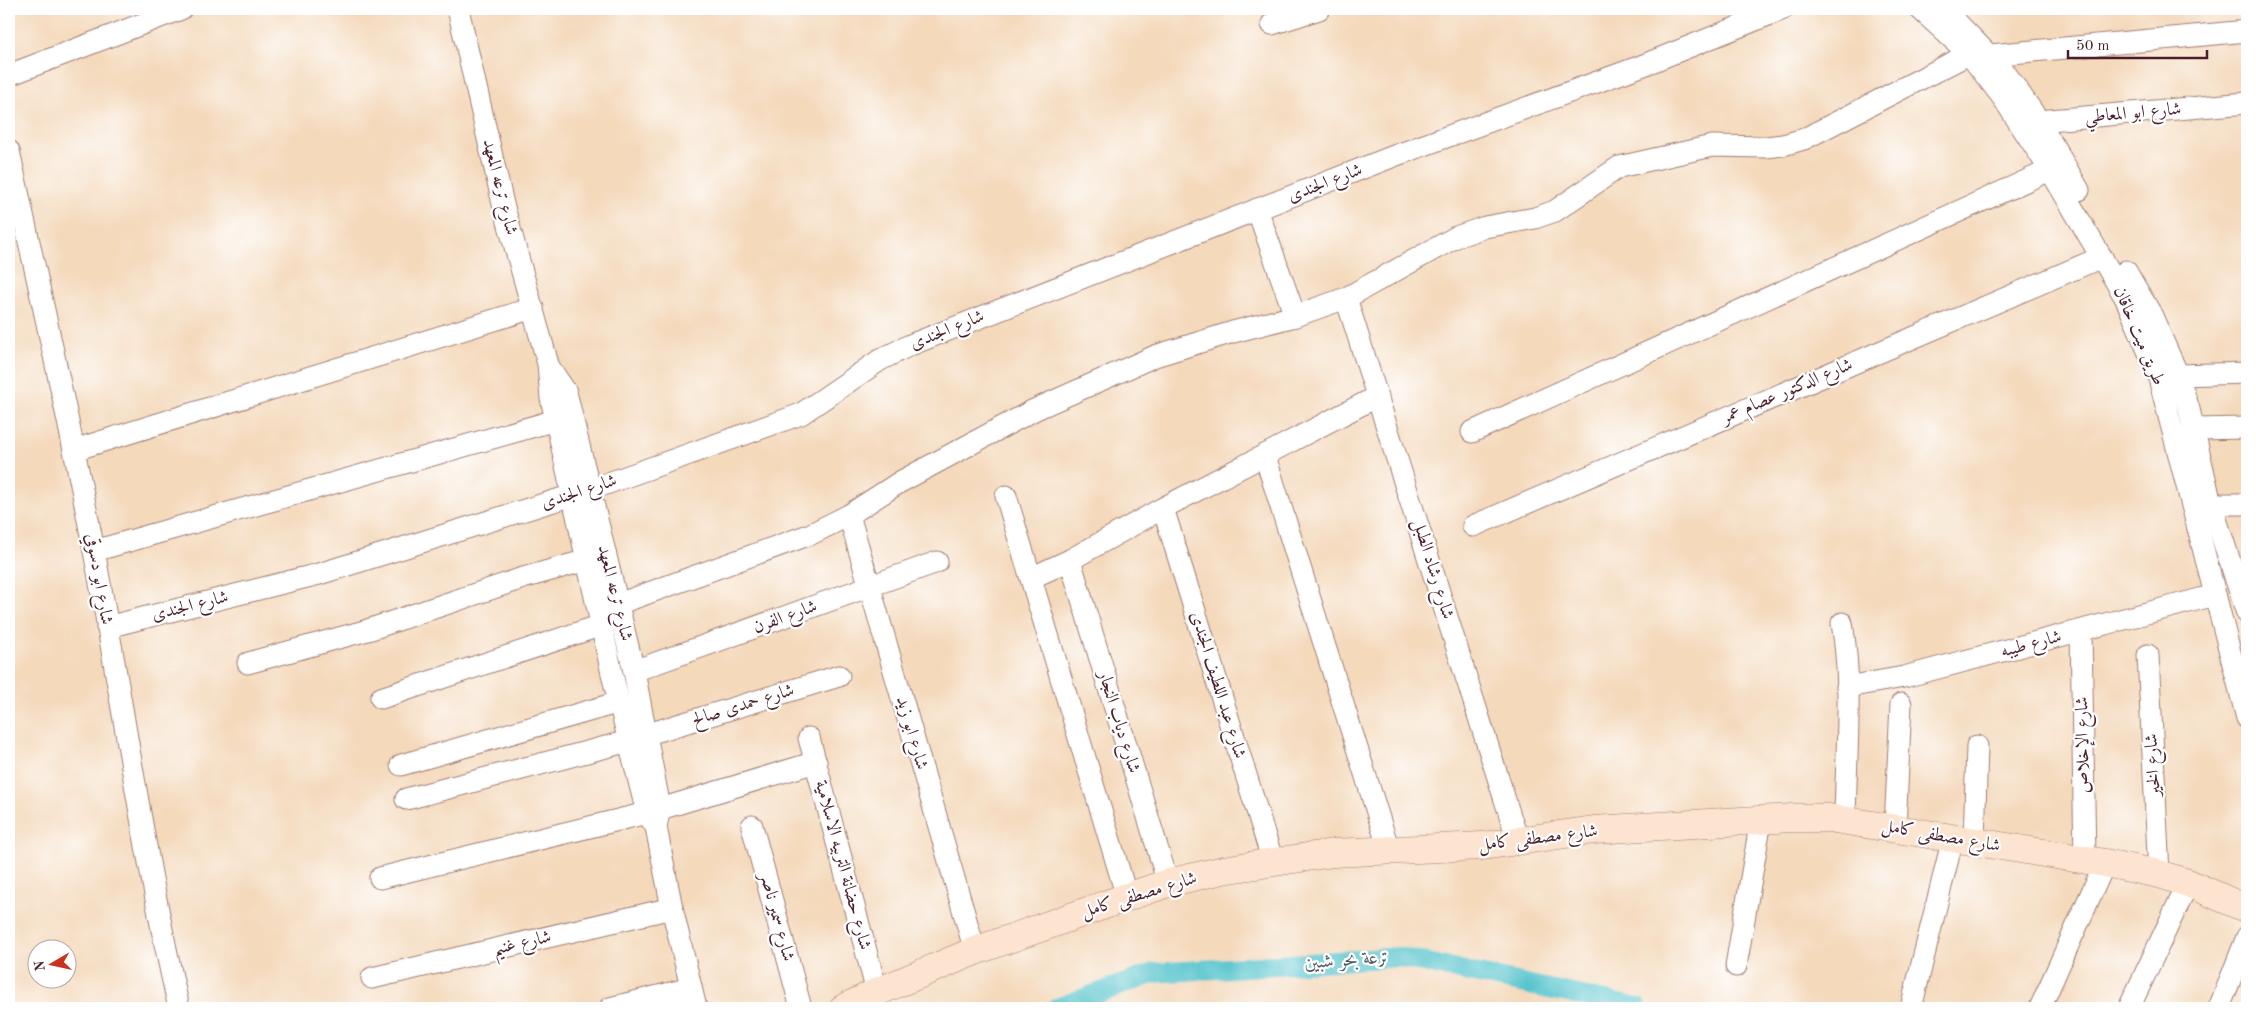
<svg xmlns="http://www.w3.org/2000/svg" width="2256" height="1017" font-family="'Old Standard TT',Amiri,serif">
<rect width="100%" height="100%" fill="#fff"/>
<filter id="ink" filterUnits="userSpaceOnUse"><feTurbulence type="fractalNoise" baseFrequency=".02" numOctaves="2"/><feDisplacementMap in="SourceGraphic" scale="10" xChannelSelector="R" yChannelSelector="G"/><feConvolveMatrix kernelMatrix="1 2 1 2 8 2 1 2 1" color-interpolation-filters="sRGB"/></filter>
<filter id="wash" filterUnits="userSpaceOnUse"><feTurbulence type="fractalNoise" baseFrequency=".0096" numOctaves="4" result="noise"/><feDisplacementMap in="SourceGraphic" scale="20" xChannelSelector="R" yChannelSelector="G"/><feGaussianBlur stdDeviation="1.12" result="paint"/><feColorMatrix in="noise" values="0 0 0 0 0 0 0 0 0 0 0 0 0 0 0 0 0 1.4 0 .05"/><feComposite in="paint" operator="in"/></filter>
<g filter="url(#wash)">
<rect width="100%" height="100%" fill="#f4d9bb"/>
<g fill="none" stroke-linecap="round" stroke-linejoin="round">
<!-- canal -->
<polyline stroke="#58c5cd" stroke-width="20" points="1057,1008 1154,973 1399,957 1638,1008"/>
</g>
</g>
<g filter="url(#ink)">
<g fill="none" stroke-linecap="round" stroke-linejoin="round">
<!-- minor casing -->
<g stroke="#9f7c73" stroke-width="23">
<g id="minor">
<polyline points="458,9 503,204 548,364 551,398 613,678 647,813 656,827 672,908 696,1008"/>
<polyline points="1920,9 1969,54 2003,98 2050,170 2126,299 2158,374 2247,718"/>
<polyline points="1944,9 2004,71 2039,121 2079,190"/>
<polyline points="1272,24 1319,9"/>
<polyline points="1990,55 2247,31"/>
<polyline points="9,75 181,9"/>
<polyline points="2026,122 2247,103"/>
<path d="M9 151C38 284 69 417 94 551 123 703 144 857 179 1008"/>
<polyline points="1257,209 1295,316"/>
<polyline points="2126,271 2151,314 2178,375 2189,409 2211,504 2247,613"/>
<polyline points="1346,298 1518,841"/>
<polyline points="549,367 566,392 634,671 660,808 656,827"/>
<polyline points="2178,375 2247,373"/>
<polyline points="2193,429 2247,428"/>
<polyline points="1472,432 2050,170"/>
<polyline points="74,450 533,308"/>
<polyline points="1265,456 1389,850"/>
<polyline points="1006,496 1127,897"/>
<polyline points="2211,504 2247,504"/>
<polyline points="1163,508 1273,862"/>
<polyline points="849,515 975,951"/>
<polyline points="1473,526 2102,257"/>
<polyline points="94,551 556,420"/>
<polyline points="1070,560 1168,883"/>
<polyline points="1031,578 1070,560 1163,508 1378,396"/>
<polyline points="618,604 811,534 849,515 900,482 1034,410 1155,356 1233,332 1295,316 1346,298 1456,237 1485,227 1535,218 1555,211 1619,167 1712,146 1766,147 1783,145 1804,139 1969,54"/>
<path d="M1842 623C1853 687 1846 755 1845 820"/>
<polyline points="107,627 319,574 589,490 801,414 880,360 910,345 1394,156 1641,66 1783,9"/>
<polyline points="2081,631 2085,860"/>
<polyline points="2148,655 2159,874"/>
<polyline points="248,663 368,630 523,578 587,560"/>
<polyline points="634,671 937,562"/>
<polyline points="1847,687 1904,677 2215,595"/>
<polyline points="381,698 602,625"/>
<polyline points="648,734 839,676"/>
<polyline points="809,738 877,992"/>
<polyline points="401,765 620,702"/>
<polyline points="406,799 629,741"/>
<polyline points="752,826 801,1008"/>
<polyline points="1895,828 1901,704"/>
<polyline points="1974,842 1977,746"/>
<polyline points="380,878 647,813 816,762"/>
<polyline points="1736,966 1761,820"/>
<polyline points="372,978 672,908"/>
<polyline points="610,1008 691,988"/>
<polyline points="1911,1008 1953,838"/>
<polyline points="2040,1008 2105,863"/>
<polyline points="2129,1008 2188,883"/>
<polyline points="2219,1008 2247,937"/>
</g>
</g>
<!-- secondary casing -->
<g stroke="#9f7c73" stroke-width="29">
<polyline id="secondary" points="844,1008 877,992 975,951 1127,897 1168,883 1223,870 1333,853 1482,846 1594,830 1792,818 1829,818 2105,863 2159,874 2188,883 2247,909"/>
</g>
<!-- minor -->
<use href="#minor" stroke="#fff" stroke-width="21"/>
<!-- secondary -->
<use href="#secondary" stroke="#fde4d0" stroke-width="28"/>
</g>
</g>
<g text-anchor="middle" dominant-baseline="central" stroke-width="4.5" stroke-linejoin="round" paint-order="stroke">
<!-- street labels -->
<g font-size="18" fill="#4a1f2b" stroke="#fff">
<text transform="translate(2133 113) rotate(-5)">شارع ابو المعاطي</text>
<text transform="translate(1325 183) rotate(-21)">شارع الجندى</text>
<text transform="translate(500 187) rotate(76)">شارع ترعه المعهد</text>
<text transform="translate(947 330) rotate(-22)">شارع الجندى</text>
<text transform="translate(2139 336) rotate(67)">طريق ميت خاقان</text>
<text transform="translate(1787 391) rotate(-23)">شارع الدكتور عصام عمر</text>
<text transform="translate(579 492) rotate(-18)">شارع الجندى</text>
<text transform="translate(1433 569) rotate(73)">شارع رشاد الطبل</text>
<text transform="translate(99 579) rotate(80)">شارع ابو دسوقي</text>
<text transform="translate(615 593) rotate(76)">شارع ترعه المعهد</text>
<text transform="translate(190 606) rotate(-14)">شارع الجندى</text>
<text transform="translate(785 617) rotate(-20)">شارع الفرن</text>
<text transform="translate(2031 644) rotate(-15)">شارع طيبه</text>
<text transform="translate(1218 685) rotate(73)">شارع عبد اللطيف الجندى</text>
<text transform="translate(743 705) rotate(-17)">شارع حمدى صالح</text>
<text transform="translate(1119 722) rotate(73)">شارع دياب النجار</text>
<text transform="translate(912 733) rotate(74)">شارع ابو زيد</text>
<text transform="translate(2083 745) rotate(-91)">شارع الإخلاص</text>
<text transform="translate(2153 765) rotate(-93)">شارع الخير</text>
<text transform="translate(1941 836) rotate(10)">شارع مصطفى كامل</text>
<text transform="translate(1538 838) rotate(-7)">شارع مصطفى كامل</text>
<text transform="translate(843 865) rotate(75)">شارع حضانة التربيه الاسلامية</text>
<text transform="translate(1139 895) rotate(-17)">شارع مصطفى كامل</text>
<text transform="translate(777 917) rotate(75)">شارع سمير ناصر</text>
<text transform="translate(522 943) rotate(-13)">شارع غنيم</text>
</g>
<!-- water labels -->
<g font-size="19" font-style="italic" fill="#4f5964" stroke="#fff">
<text transform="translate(1347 961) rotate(-4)">ترعة بحر شبين</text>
</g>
</g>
<!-- margin -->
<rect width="2256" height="1017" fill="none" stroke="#fff" stroke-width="30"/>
<!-- north arrow -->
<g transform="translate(52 964) rotate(261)"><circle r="24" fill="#ffffff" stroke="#b7a5aa"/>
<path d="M0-4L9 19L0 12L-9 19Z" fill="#c8321e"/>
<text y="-8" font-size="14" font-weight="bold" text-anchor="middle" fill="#4a1f2b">N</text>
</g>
<!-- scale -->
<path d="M2068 50v8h139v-8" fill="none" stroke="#4a1f2b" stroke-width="2.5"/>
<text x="2076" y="50" font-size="15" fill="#4a1f2b" stroke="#ffffff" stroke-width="4" paint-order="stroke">50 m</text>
</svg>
